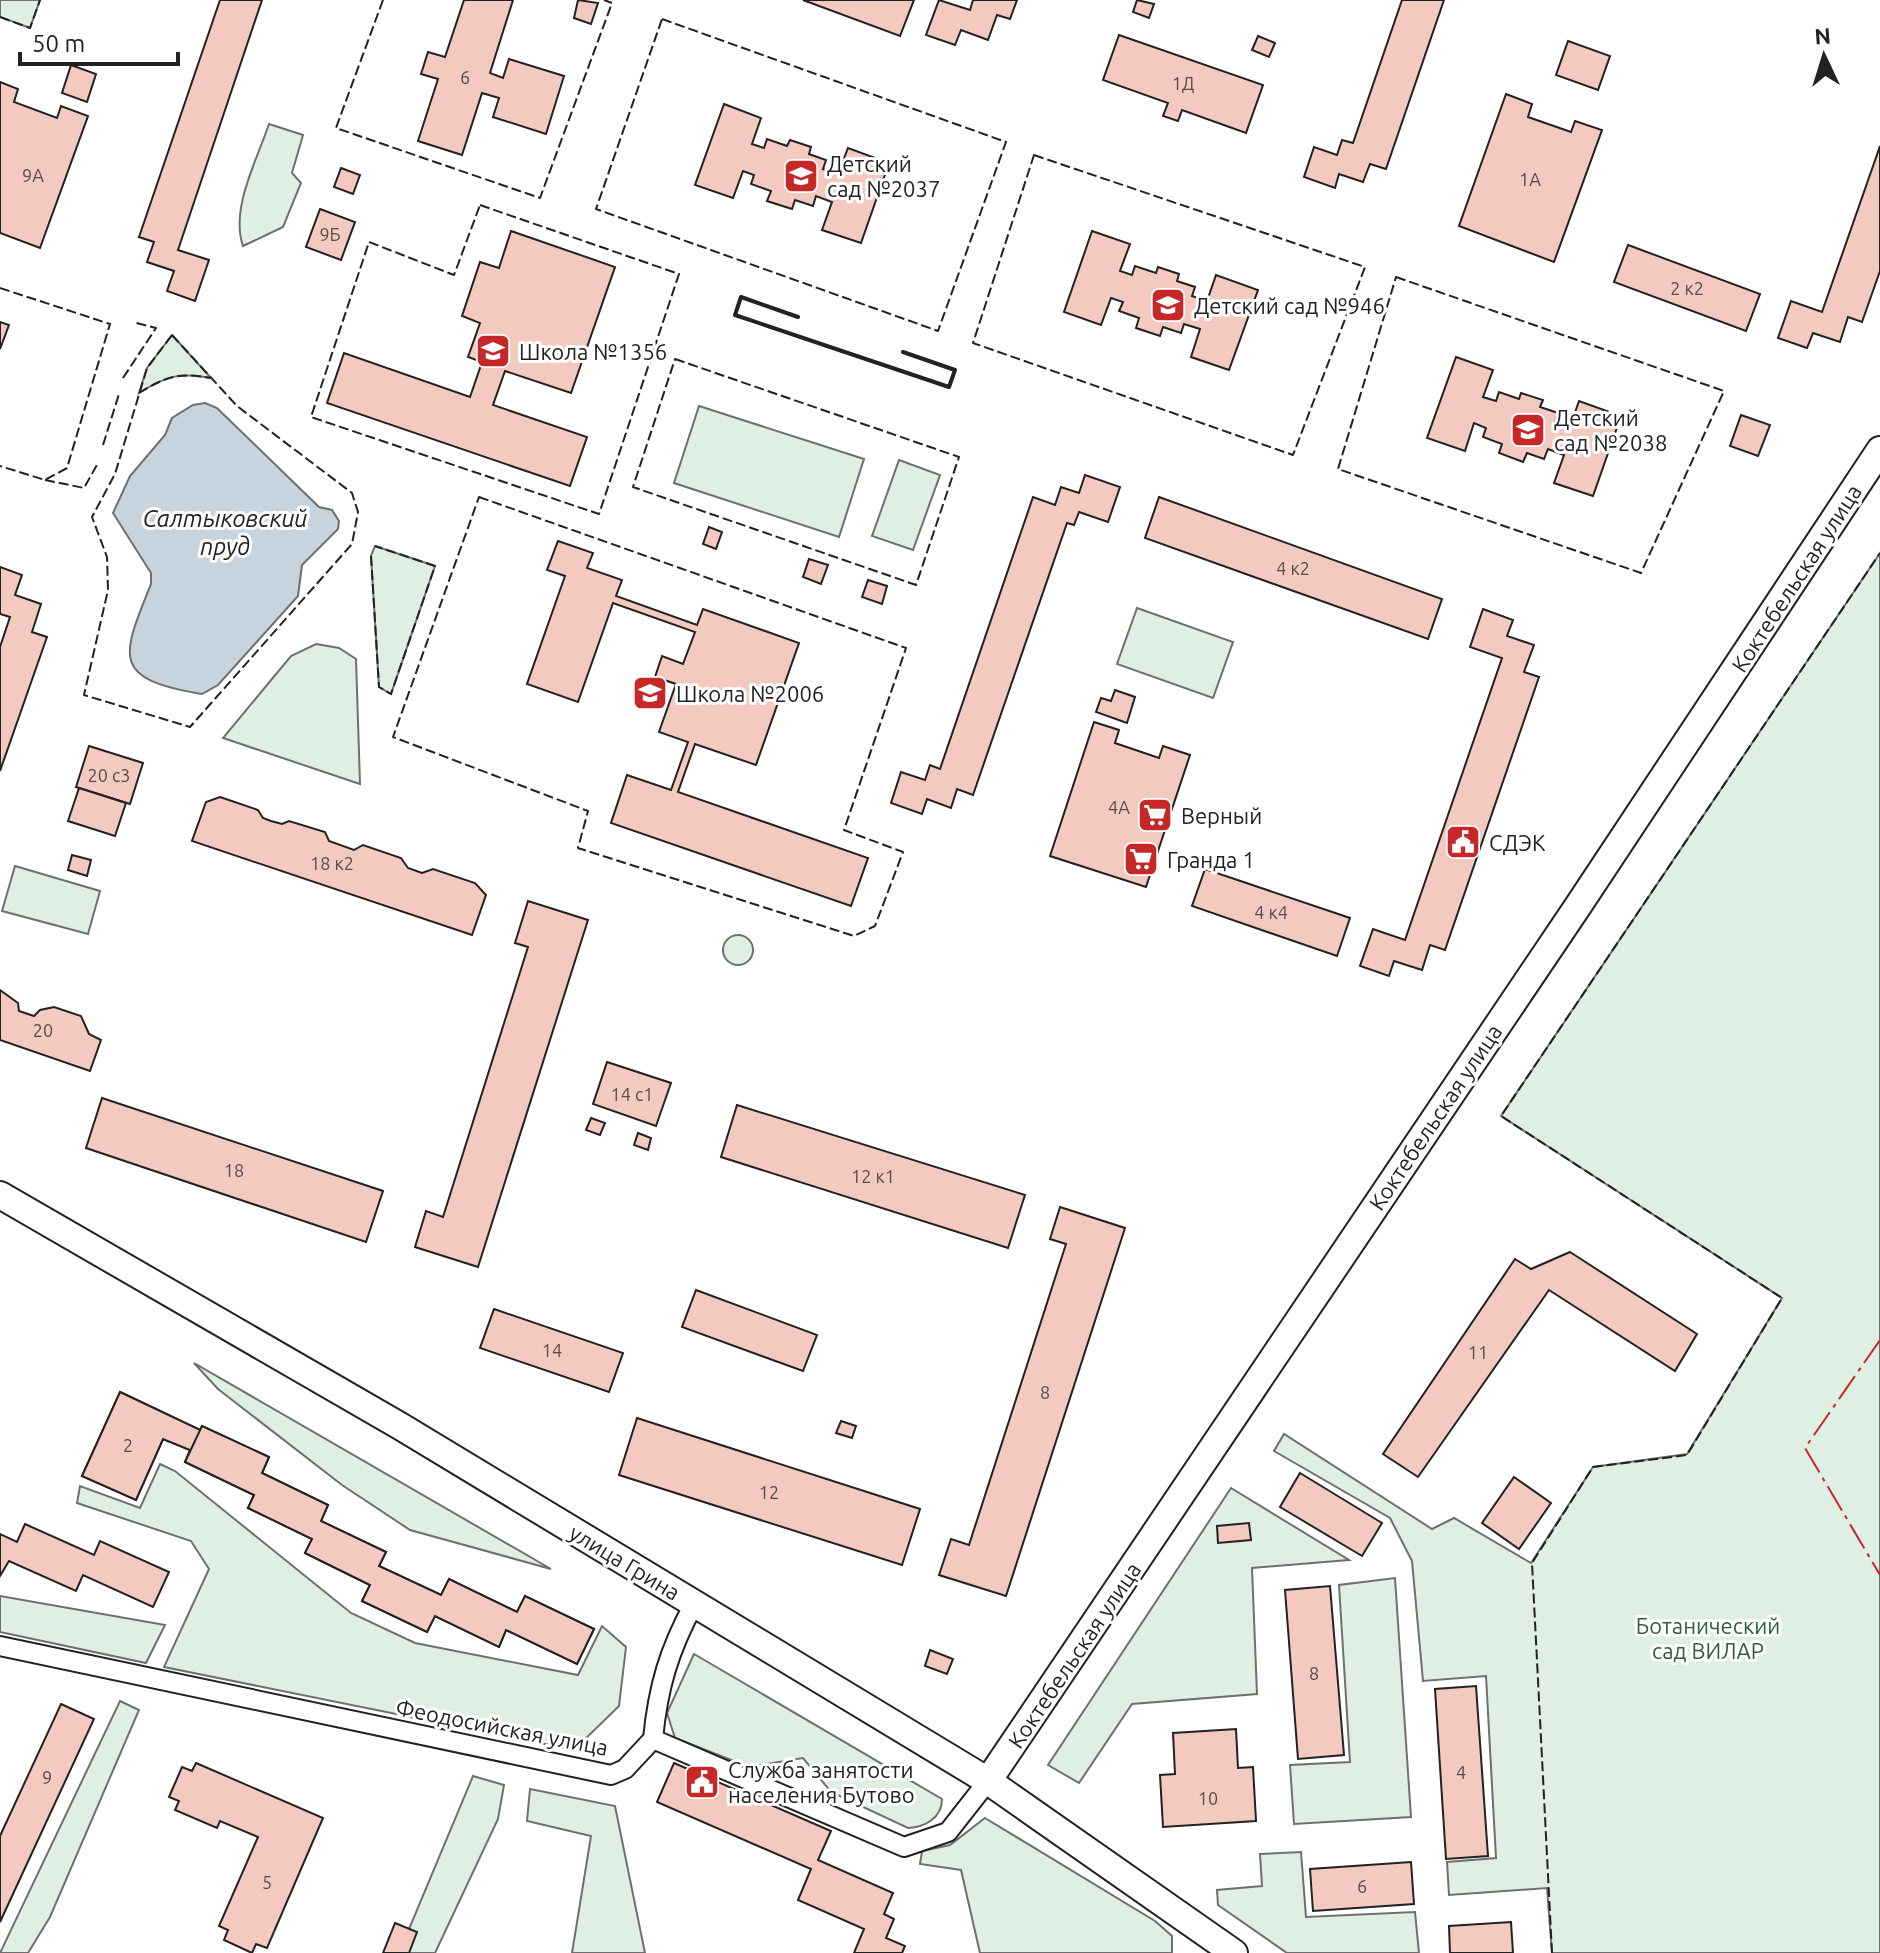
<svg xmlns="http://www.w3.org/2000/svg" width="1880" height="1953" font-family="Ubuntu,sans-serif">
<rect width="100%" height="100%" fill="#fff"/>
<!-- green -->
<g fill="#e0efe3" stroke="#6f6f6f" stroke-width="2">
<polygon points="0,0 40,0 30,28 0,17"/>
<path d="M269 124 303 135 292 173 301 183 283 227 243 246C230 209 257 160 269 124Z"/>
<path d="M172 335 211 378C180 372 166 376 139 393L147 368Z"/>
<polygon points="699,406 864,459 839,537 674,483"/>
<polygon points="899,460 940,475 913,550 872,536"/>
<polygon points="375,546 435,566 391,694 379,687 371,556"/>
<polygon points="1880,553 1880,1953 1552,1953 1547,1888 1449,1895 1447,1862 1496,1858 1486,1676 1423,1681 1412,1561 1390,1518 1274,1451 1284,1434 1432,1529 1454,1518 1531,1563 1593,1467 1687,1454 1782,1298 1501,1116"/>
<polygon points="1137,608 1233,642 1213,698 1117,664"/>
<polygon points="316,644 339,648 356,659 360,784 223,738 291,656"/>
<polygon points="15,866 100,891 88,934 2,911"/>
<circle cx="738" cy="950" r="15"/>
<polygon points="194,1363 551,1569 410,1530 342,1485 218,1389"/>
<polygon points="160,1464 175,1471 351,1613 415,1643 578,1675 602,1626 626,1647 619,1706 574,1750 164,1667 209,1569 191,1541 77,1503 80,1486 140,1508"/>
<polygon points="1231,1488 1349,1560 1252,1568 1257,1694 1132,1704 1079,1783 1048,1765"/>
<polygon points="1395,1578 1411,1817 1294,1824 1290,1765 1350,1762 1339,1585"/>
<polygon points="0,1596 165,1625 146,1663 0,1632"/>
<path d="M694 1654 942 1799C942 1818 925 1827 908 1828L831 1792 803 1758 749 1767 675 1738 667 1713Z"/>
<polygon points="120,1701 139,1710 50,1917 28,1953 0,1953"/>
<polygon points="473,1776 504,1785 498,1819 435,1953 399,1953"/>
<polygon points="530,1789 615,1806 645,1953 572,1953 591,1836 527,1821"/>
<polygon points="985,1818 1155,1921 1172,1936 1172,1953 980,1953 961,1870 920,1864 922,1851 950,1845"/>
<polygon points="1301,1852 1306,1917 1415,1912 1419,1953 1287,1953 1218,1905 1217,1890 1262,1886 1260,1854"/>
</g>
<!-- water -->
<path fill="#c7d3dd" stroke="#6f6f6f" stroke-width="2" d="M205 403 217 408 319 507 332 510 339 521 338 529 302 565 298 596 218 685 202 694C111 679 121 658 151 584V573L113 513 130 476 165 435 172 418 193 405Z"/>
<!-- building -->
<g fill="#f3c9c0" stroke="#222" stroke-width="2">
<polygon points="220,0 262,0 178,250 209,260 195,301 167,291 174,271 147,262 154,242 139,237"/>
<polygon points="464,0 513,0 490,73 503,78 509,59 564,76 546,134 493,117 499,98 482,93 462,155 418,141 438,79 421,74 428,52 445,57"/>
<polygon points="578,0 598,3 591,24 574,18"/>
<polygon points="803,0 914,0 900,36"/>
<polygon points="939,0 970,10 973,0 1017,0 1010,19 997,15 988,40 961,30 955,45 926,35"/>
<polygon points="1137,0 1154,4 1149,18 1133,12"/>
<polygon points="1402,0 1444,0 1386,169 1370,164 1363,182 1339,174 1335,188 1304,177 1314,147 1337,155 1342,140 1353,143"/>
<polygon points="1119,35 1263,85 1246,133 1182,110 1178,121 1163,116 1168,103 1103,80"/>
<polygon points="1258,36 1275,43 1269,57 1252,50"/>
<polygon points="1568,41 1610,56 1598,90 1556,75"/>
<polygon points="71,65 96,74 87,102 62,93"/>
<polygon points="0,82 18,89 14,102 57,118 61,106 88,116 40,248 0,233"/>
<polygon points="1506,94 1532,104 1528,117 1571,132 1575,121 1602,130 1554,262 1459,226"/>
<polygon points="724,104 761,118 752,144 764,148 767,139 787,146 790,140 811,147 809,154 826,160 823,169 838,174 848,148 889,163 861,243 822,230 832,202 816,196 813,206 795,200 792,209 767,201 771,191 751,184 754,175 743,171 733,198 695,185"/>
<polygon points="1880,146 1880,271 1862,322 1848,317 1840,342 1813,333 1807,348 1778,338 1791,301 1822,312"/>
<polygon points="341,168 360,175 353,194 334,187"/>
<polygon points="320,209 355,222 341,260 306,247"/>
<polygon points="511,231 615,267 571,393 505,371 493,405 587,437 570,486 327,403 344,353 470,397 482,362 468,357 480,323 462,316 480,262 499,268"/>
<polygon points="1092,231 1130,244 1120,271 1132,275 1135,266 1156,273 1158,267 1179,274 1177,281 1195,287 1192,296 1207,301 1216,275 1258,290 1229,370 1191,357 1200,329 1184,324 1181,333 1163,327 1160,336 1136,328 1139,318 1119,311 1123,302 1111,298 1101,325 1064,312"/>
<polygon points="1628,245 1760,294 1746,331 1614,282"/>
<polygon points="0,322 9,325 0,349"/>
<polygon points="1456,357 1493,370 1483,397 1496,401 1499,392 1519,399 1521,393 1543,400 1540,407 1558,413 1555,422 1570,427 1579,401 1621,416 1593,496 1554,483 1564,455 1548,449 1544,459 1527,453 1523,462 1499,453 1502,444 1483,437 1486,428 1474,423 1465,451 1427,438"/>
<polygon points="1741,415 1770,425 1758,456 1730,446"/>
<polygon points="1085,475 1120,487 1108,522 1079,512 1074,525 1067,523 973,795 957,789 951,808 927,799 922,814 891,803 901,772 925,780 930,765 940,769 1033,497 1055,505 1061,487 1079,493"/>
<polygon points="1159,497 1442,599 1428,639 1145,538"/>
<polygon points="709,527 722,532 716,549 703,544"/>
<polygon points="558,541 593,553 587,568 622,580 616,596 697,625 703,609 799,643 756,765 695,744 678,792 868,858 851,906 611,823 627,775 671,790 688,742 659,732 676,684 655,677 662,656 683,664 695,632 613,603 578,702 527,684 565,576 547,570"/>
<polygon points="809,559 828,565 821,584 803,577"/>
<polygon points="0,567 22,575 15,595 41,604 32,632 47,637 0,771 0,647 10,617 0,614"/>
<polygon points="868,580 887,586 882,604 862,597"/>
<polygon points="1483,609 1513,620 1507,636 1534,645 1524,672 1539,677 1445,950 1430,945 1422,970 1394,961 1389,976 1360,966 1373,929 1405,940 1502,658 1470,647"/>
<polygon points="1115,690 1135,697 1127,723 1096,712 1101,698 1111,701"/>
<polygon points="1094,722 1119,730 1115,743 1159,758 1163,746 1190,755 1146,887 1050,856"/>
<polygon points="89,746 143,763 130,804 76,787"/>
<polygon points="79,788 126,803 115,836 68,821"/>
<polygon points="220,797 258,810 263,818 271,821 282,824 289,821 325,832 329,841 354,850 363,845 401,858 408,868 422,873 433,869 475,883 486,895 472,935 192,841 206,802"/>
<polygon points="72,855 91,860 87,876 68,870"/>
<polygon points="1205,869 1350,918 1337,956 1192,906"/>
<polygon points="528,901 588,920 478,1267 415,1247 426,1211 443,1217 528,947 515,943"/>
<polygon points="0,990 18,1003 19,1011 34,1016 40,1010 54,1007 81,1016 89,1034 101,1040 90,1071 0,1040"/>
<polygon points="607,1062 671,1083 656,1126 593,1104"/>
<polygon points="102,1098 383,1191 366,1242 86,1148"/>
<polygon points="737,1105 1025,1195 1008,1248 721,1157"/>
<polygon points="591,1118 605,1123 600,1135 586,1130"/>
<polygon points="638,1133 651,1138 648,1150 634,1145"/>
<polygon points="1060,1207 1125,1228 1006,1596 939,1575 951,1539 969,1545 1066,1244 1050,1239"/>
<polygon points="1570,1252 1697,1334 1675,1371 1549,1290 1418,1477 1383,1454 1515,1259 1531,1269"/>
<polygon points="696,1290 817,1335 803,1371 682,1327"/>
<polygon points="494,1309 623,1353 609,1392 480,1348"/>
<polygon points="120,1392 200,1430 190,1450 163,1439 136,1500 82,1476"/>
<polygon points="120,1392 200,1430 202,1426 269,1457 262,1473 328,1505 321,1521 386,1552 379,1566 441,1595 449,1579 517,1612 525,1596 594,1629 577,1664 506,1630 499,1647 435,1616 427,1632 362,1601 370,1585 305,1553 312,1539 248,1508 254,1495 185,1462 190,1450 163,1439 136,1500 82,1476"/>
<polygon points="637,1418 920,1509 902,1565 619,1475"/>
<polygon points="841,1421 856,1426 852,1438 836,1433"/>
<polygon points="202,1426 269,1457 262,1473 328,1505 321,1521 386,1552 379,1566 441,1595 449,1579 517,1612 525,1596 594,1629 577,1664 506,1630 499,1647 435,1616 427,1632 362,1601 370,1585 305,1553 312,1539 248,1508 254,1495 185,1462"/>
<polygon points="1300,1473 1382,1523 1362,1556 1280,1507"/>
<polygon points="1514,1477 1551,1503 1519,1549 1482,1523"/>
<polygon points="1249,1523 1251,1540 1218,1543 1217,1526"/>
<polygon points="25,1524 94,1555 100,1541 169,1572 153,1607 83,1575 76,1591 9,1561 0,1576 0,1534 17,1542"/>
<polygon points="1330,1586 1344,1755 1298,1759 1285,1590"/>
<polygon points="930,1650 953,1659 947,1674 925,1666"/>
<polygon points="1476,1686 1488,1856 1446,1859 1435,1689"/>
<polygon points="61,1704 94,1719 0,1922 0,1836"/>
<polygon points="1236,1729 1238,1768 1253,1767 1256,1821 1163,1827 1160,1775 1175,1774 1173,1733"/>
<polygon points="196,1763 323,1818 267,1948 256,1944 252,1953 224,1940 228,1930 219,1926 258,1837 220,1821 217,1828 175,1810 179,1801 169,1797 182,1767 192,1771"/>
<polygon points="674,1763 831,1831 818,1860 893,1893 884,1914 894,1919 886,1938 905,1946 902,1953 854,1953 864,1929 798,1900 811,1869 657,1802"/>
<polygon points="1411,1862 1414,1904 1313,1911 1310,1869"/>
<polygon points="1511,1922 1513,1953 1450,1953 1449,1926"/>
<polygon points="395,1923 417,1932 409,1953 383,1953"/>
</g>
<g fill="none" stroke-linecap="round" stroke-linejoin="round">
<!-- street casing -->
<g stroke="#222" stroke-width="22">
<g id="street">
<polyline points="0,1646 611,1775 625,1769 653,1739 904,1847 948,1832 988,1781"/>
<path d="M653 1739C658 1687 669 1650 694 1604"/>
</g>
</g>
<!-- secondary casing -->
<g stroke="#222" stroke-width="30">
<g id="secondary">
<polyline points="0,1195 400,1426 988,1781 1234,1953"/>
<polyline points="988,1781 1578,906 1880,450"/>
</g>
</g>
<!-- street -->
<use href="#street" stroke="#fff" stroke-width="18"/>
<!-- secondary -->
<use href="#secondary" stroke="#fff" stroke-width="26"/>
<!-- fence -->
<g stroke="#222" stroke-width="2" stroke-dasharray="10 4" stroke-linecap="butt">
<polyline points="383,0 336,128 540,198 612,3 604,0"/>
<polyline points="0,17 30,28 40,0"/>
<polygon points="662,19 1006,142 938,331 596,209"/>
<polygon points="1034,155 1365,267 1293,455 973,343"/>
<polygon points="480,205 679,274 599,514 311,417 369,242 454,275"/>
<polygon points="1396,277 1724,391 1641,573 1338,469"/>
<polyline points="0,288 110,324 67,468 45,480 0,466"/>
<polygon points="172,335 237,406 352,493 358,512 352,544 190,727 84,695 108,590 107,557 92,517 115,474 147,368"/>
<polygon points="675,359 959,457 916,585 633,487"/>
<polyline points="123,378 156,328 133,322"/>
<path d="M139 393C165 377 179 372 210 378"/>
<polyline points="103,445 119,394"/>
<polyline points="45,480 84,488 98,463"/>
<polygon points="479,497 906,648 844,830 903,852 875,926 854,936 578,848 588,811 393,737"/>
<polyline points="371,556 379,687 391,694 435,566 375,546"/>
<polyline points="1552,1953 1532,1563 1593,1467 1687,1455 1782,1298 1501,1116 1880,553"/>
</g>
<!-- wall -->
<polyline stroke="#222" stroke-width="4" points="798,317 741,297 735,315 949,387 955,370 903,352"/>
<!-- power -->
<polyline stroke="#c62828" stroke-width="2" stroke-dasharray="28 6 4 6" stroke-linecap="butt" points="1880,1340 1805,1448 1880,1575"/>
</g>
<!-- icons -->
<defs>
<g id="school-square" transform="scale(1.8)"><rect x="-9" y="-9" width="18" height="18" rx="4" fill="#c62828" stroke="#fff"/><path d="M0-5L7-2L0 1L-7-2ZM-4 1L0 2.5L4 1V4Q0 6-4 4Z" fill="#fff"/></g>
<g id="supermarket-square" transform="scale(1.8)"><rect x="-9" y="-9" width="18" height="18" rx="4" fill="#c62828" stroke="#fff"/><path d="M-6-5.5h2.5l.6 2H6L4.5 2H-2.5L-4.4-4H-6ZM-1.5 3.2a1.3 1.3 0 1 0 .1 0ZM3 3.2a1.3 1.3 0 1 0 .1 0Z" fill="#fff"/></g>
<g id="civic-square" transform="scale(1.8)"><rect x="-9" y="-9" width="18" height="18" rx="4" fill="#c62828" stroke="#fff"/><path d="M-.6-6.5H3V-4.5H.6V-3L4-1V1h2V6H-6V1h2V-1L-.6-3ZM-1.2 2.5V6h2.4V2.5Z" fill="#fff"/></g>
</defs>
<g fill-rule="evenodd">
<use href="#school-square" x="801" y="176"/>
<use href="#school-square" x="1168" y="305"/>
<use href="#school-square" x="493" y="351"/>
<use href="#school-square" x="1528" y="430"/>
<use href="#school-square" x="650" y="693"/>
<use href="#supermarket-square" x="1155" y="815"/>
<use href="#civic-square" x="1463" y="842"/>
<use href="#supermarket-square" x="1141" y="859"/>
<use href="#civic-square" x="702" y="1782"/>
</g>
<g text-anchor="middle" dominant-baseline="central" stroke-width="6" stroke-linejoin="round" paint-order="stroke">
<!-- number labels -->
<g font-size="18" fill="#564c4a">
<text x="465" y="77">6</text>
<text x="1183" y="83">1Д</text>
<text x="33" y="175">9А</text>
<text x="1530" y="179">1А</text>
<text x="330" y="234">9Б</text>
<text x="1687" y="288">2 к2</text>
<text x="1293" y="568">4 к2</text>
<text x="109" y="775">20 с3</text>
<text x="1119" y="807">4А</text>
<text x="332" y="863">18 к2</text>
<text x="1271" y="912">4 к4</text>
<text x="43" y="1030">20</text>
<text x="632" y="1094">14 с1</text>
<text x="234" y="1170">18</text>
<text x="873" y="1176">12 к1</text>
<text x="552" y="1350">14</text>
<text x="1478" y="1352">11</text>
<text x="1045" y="1392">8</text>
<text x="128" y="1445">2</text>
<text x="769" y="1492">12</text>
<text x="1314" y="1673">8</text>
<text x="1461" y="1772">4</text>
<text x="47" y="1777">9</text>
<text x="1208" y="1798">10</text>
<text x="267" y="1882">5</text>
<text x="1362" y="1886">6</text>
</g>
<!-- poi labels -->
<g font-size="22" fill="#222" stroke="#fff" text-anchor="start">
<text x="827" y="163">Детский<tspan x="827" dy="25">сад №2037</tspan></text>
<text x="1194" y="305">Детский сад №946</text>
<text x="519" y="351">Школа №1356</text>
<text x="1554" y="417">Детский<tspan x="1554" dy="25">сад №2038</tspan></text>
<text x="676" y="693">Школа №2006</text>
<text x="1181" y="815">Верный</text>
<text x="1489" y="842">СДЭК</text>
<text x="1167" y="859">Гранда 1</text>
<text x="728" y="1769">Служба занятости<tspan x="728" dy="25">населения Бутово</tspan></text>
</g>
<!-- street labels -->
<g font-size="22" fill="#222" stroke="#fff">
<text transform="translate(1796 578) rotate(-57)">Коктебельская улица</text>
<text transform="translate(1435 1117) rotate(-56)">Коктебельская улица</text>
<text transform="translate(625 1562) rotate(31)">улица Грина</text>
<text transform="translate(1074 1655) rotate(-56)">Коктебельская улица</text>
<text transform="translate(502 1727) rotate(11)">Феодосийская улица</text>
</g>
<!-- park labels -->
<g font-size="22" fill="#2f5e38" stroke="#fff">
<text x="1708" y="1625">Ботанический<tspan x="1708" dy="25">сад ВИЛАР</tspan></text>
</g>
<!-- water labels -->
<g font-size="24" font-style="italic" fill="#222" stroke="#fff">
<text x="225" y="518">Салтыковский<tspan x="225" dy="28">пруд</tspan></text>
</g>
</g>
<!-- north arrow -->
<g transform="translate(1824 56) rotate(356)" stroke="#ffffff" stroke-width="6" paint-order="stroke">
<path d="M0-6L14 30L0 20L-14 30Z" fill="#222222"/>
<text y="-12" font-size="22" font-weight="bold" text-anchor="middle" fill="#222222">N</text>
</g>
<!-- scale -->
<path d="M20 52v12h158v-12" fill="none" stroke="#222222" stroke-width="4"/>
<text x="32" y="52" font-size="24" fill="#222222" stroke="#ffffff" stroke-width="6" paint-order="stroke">50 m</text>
</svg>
